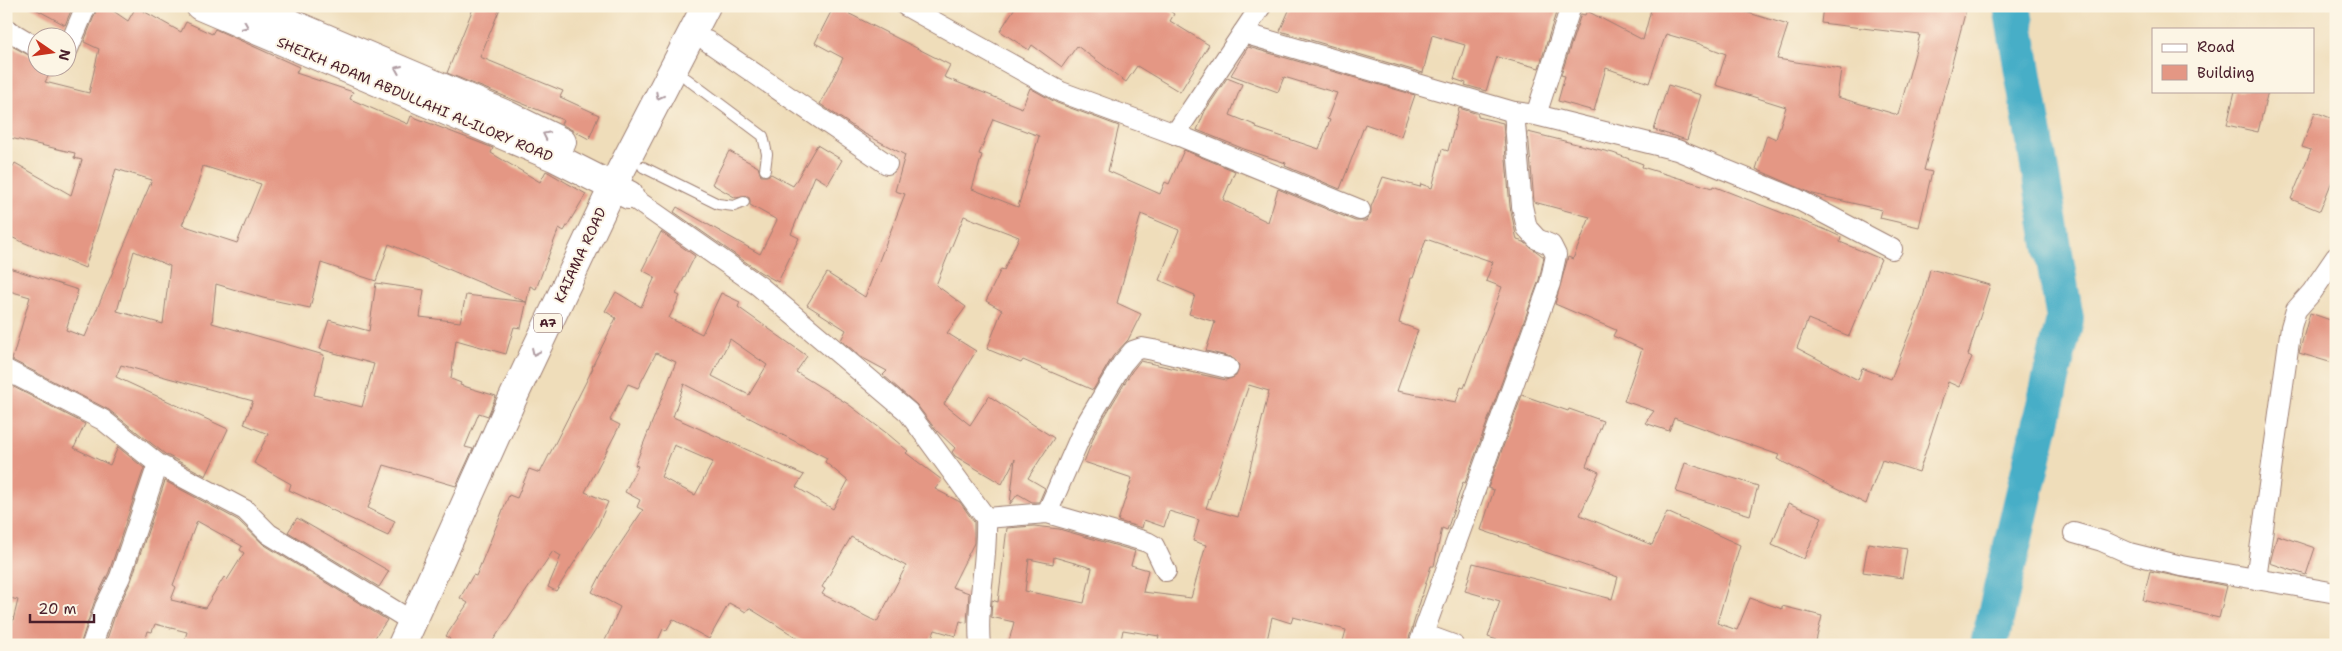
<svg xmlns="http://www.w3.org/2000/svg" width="2342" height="651" font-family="'Shantell Sans',sans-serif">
<rect width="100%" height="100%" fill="#fcf5e5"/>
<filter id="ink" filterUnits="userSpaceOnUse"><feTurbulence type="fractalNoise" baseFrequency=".02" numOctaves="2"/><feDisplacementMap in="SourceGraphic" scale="10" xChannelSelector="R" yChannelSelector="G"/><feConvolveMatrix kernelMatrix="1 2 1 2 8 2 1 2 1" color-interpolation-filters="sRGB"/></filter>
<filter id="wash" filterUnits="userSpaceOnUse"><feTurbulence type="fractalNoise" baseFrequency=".0096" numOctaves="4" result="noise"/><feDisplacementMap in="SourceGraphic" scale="20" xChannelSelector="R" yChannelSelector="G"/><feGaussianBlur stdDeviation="1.12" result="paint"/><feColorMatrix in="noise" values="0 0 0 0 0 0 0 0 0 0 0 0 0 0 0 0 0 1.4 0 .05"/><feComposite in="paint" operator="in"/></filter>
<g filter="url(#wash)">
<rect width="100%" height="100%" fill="#efddba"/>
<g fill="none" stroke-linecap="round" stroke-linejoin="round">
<!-- river -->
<polyline stroke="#47aec7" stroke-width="38" points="1989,645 2065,319 2012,6"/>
</g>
<g id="blocks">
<!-- building -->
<g fill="#e49784" fill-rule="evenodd">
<polygon points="30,6 73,6 65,25"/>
<path d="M98 6H106L128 21 136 7 181 32 186 22 212 34 215 29 299 67 296 73 353 92 350 99 408 124 411 116 493 148 491 153 540 182 546 171 586 194 564 231 559 228 536 289 530 286 521 328 514 327 506 354 456 340 451 379 461 383 460 385 496 396 488 416 479 413 465 447 473 449 456 486 384 465 368 508 395 521 388 536 289 490 291 484 254 463 268 434 244 424 253 401 121 365 116 377 228 429 206 476 165 454 109 410 12 360 30 297 6 290V267L78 290 66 330 85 337 152 180 116 169 85 268 6 235V178L15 163 71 195 82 160 74 158 75 153 6 137V43L38 60V68H53L45 82 89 93 99 49 84 42ZM203 166 261 184 237 243 182 225 194 197ZM389 244 526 302 466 295 460 322 420 317 424 290 376 283 369 331 329 320 320 349 374 364 362 407 314 395 324 355 212 323 216 284 263 298 310 308 321 263 376 281ZM134 251 170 266 163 324 117 311Z"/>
<polygon points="474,6 501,6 480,57 563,91 560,97 599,115 589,139 561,124 563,120 447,73"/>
<path d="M834 6 950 65 944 77 1022 108 1030 88 1057 103 1119 126 1108 171 1160 194 1165 182 1169 184 1184 150 1235 171 1223 200 1268 222 1278 189 1355 221H1366L1371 214V207L1383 177 1420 187 1421 184 1432 188 1442 149 1448 151 1459 108 1478 114V117L1503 123 1510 207 1517 240 1524 242 1544 257 1539 280 1465 483 1463 482 1447 530 1442 528 1434 566H1431L1407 645H1342L1346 630 1293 617 1291 623 1272 617 1266 645H1157L1159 636 1123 630 1120 645H1008L1014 622 991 617 992 600 998 602 1007 528 1034 526 1059 529 1135 551 1131 565 1148 570 1143 592 1191 598 1206 545 1193 541 1199 520 1169 511 1164 527 1144 520 1142 528 1118 521 1132 478 1084 462 1096 431 1132 371 1140 361 1226 380 1236 376 1239 365 1231 357 1206 351 1215 322 1189 314 1195 295 1159 280 1179 230 1141 214 1117 303 1141 314 1128 340 1113 356 1093 390 1023 360 1021 363 987 349 1002 310 986 301 1001 269 1004 270 1019 237 964 216 936 285 966 307 947 333 976 351 944 404 970 425 989 396 1054 438 1028 478 1045 488 1039 502H1032L1018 494 1010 504 1015 459 1002 484 955 456 952 452 955 448 935 429 917 405 883 375 887 371 861 357 841 340 846 330 807 305 827 273 865 297 905 194 895 191 905 155 863 133 820 104 843 58 815 43ZM993 119 1039 136 1018 207 972 189 982 155 979 154ZM1426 239 1493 262 1486 281 1502 287 1464 388 1461 387 1456 402 1397 391 1418 330 1399 323 1411 278H1413ZM1249 385 1269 391 1238 517 1206 508ZM1054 557 1092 568 1084 603 1025 591 1029 559 1053 564Z"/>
<polygon points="1016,6 1163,6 1174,14 1170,21 1209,45 1180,92 1137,66 1126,82 1077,46 1062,67 1032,45 1029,50 1000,31"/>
<polygon points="1291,6 1558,6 1539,68 1497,57 1486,91 1465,85 1466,83 1454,79 1465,45 1432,35 1423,73 1280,31"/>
<polygon points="1652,6 1726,6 1788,25 1777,59 1841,69 1837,97 1898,115 1920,35 1821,23 1823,6 1967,6 1924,170 1932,172 1919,227 1880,218 1882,210 1813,194 1756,169 1767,135 1776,139 1786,107 1716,85 1726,54 1697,43 1666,34 1649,83 1606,68 1594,111 1558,101 1565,76 1561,75 1581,14 1585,15 1587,11 1643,40"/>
<polygon points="1248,47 1415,95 1401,136 1365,124 1340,189 1285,166 1286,163 1244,149 1197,130 1205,111 1227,78 1242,84 1230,115 1257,126 1256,128 1319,149 1330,120 1327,119 1337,93 1284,77 1278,92 1231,75"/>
<polygon points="1668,85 1701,95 1687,140 1654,130"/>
<polygon points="2235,91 2268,91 2258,132 2227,125"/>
<polygon points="2315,112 2336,120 2336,171 2320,211 2291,199 2311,150 2302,147"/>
<polygon points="1528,132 1613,153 1643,164 1642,167 1712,188 1713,186 1826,230 1841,237 1840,242 1881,259 1849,336 1808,319 1797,348 1858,380 1862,368 1891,379 1922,302 1930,269 1990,285 1968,355 1972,357 1959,387 1948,382 1919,472 1882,460 1866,504 1777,459 1779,455 1674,418 1669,431 1645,423 1654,411 1624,401 1642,349 1613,336 1616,330 1555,304 1568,257 1573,259 1590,217 1534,202"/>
<polygon points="817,145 842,160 828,184 815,176 791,234 799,238 778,282 760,272 674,212 677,207 760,254 777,220 750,205 750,200 748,196 736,198 712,184 729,151 758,167 761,176 767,176 771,174 793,186"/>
<path d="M661 232 695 256 676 294 680 296 669 318 702 334 721 293 740 302 738 307 807 356 796 372 848 404 889 435 908 451 906 453 942 480 935 489 960 502 974 522V543L952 587 969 593 967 623 960 621 956 636 935 630 929 645H809L749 608 746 612 729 603 709 639 673 619 666 631 663 629 656 645H603L620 607 592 592 606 565 643 510 637 507 640 500 625 492 638 466 635 465 676 362 656 353 638 388 628 384 610 420 620 425 585 492 608 502 598 525 556 591 548 587 561 556 553 551 490 645H446L450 639 446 636 468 603 460 598 473 575 476 576 509 495 517 498 529 469 540 473 593 368 592 367 616 318 605 311 616 292 641 307 655 277 642 270ZM730 339 767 365 749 395 712 376ZM684 384 827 458 825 462 848 481 833 509 796 487 804 475 673 417ZM674 445 713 462 695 495 661 477ZM851 537 906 566 877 622 822 594 825 589 822 587Z"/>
<polygon points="2310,313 2336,322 2336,364 2299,353"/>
<polygon points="6,383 85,424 74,448 110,465 118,447 144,468 109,572 94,603 80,645 7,645 18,600 6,597"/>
<polygon points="1522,395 1568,411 1569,409 1603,421 1586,466 1599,472 1580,515 1652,545 1667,512 1740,545 1717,623 1737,630 1750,598 1782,609 1782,606 1822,616 1815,645 1512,645 1488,637 1500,601 1465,591 1473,563 1612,599 1618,577 1481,530 1494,490 1488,488"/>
<polygon points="1685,463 1758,486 1750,515 1676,492"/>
<path d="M165 481 238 520 263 544 387 620 370 645H194L184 642 187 632 155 624 152 632 148 631 144 645H105L116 612 131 581ZM197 521 242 546 240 550 244 553 227 580 224 577 205 608 171 600 176 587 173 585Z"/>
<polygon points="1788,503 1822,517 1804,559 1772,545"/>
<polygon points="297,518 389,571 379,587 288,532"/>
<polygon points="2277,535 2315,548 2306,575 2270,563"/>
<polygon points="1868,543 1907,549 1902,578 1863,572"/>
<polygon points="2150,571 2227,586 2219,618 2143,600"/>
</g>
</g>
</g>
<g filter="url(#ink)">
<use href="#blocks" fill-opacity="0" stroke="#9c7e72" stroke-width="1"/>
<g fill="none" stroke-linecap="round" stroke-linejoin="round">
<!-- lane casing -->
<g stroke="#9c7e72" stroke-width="12">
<g id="lane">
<polyline points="687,79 763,136 767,154 765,170"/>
<polyline points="643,167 718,204 734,206 744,202"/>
</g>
</g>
<!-- street casing -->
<g stroke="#9c7e72" stroke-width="22">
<g id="street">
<polyline points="906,6 1061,92 1175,134 1360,210"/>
<polyline points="6,29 38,48"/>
<polyline points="1243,33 1514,112 1536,115 1677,150 1797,199 1892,249"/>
<polyline points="707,41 887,164"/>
<polyline points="68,49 86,6"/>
<polyline points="1536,115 1571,6"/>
<polyline points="1175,134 1261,6"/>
<path d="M629 195 759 286 908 412 986 518C988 560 976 603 980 645"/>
<polyline points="6,370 103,420 158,464 245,510 269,534 413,622"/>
<polyline points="1047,513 1085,426 1122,364 1133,351 1142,348 1153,350 1228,368"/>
<polyline points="986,518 1047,513 1147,542 1154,546 1166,571"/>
<polyline points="2074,533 2102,541 2129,553 2181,566 2256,579 2291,327 2296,310 2312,292 2336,257"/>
<polyline points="2256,579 2336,593"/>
<polyline points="1423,634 1453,645"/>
<polyline points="92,645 105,607 120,577 158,464"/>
<polyline points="1419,645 1550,283 1556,255 1551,245 1537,239 1527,228 1522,206 1514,112"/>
</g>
</g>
<!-- secondary casing -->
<g stroke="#9c7e72" stroke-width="30">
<g id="secondary">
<polyline points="200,6 554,157 629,195"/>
<polyline points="250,6 507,115 562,142"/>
</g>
</g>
<!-- highway casing -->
<g stroke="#9c7e72" stroke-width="30">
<polyline id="highway" points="402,645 511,402 621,170 706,6"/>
</g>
<!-- lane -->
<use href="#lane" stroke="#fff" stroke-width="10"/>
<!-- street -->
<use href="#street" stroke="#fff" stroke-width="20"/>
<!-- secondary -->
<use href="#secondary" stroke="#fff" stroke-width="28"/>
<!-- highway -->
<use href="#highway" stroke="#fff" stroke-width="28"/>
</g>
<!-- one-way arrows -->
<defs><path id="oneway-chevron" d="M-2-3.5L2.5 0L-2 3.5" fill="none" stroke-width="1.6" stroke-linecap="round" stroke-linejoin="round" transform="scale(1.25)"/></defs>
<g stroke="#ae9aa0">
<use href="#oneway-chevron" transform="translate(245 26) rotate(23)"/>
<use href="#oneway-chevron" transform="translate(398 69) rotate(-157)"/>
<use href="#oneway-chevron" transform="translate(659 96) rotate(118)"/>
<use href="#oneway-chevron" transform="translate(546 135) rotate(-154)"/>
<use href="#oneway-chevron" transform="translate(535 352) rotate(115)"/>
</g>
</g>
<g text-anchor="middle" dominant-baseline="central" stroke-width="4" stroke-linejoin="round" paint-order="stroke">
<!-- shield labels -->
<rect fill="#fcf5e5" stroke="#7f5f63" stroke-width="1" x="534" y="313.5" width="28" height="19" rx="4"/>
<g font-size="12" font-weight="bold" fill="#4a1f2b">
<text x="548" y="323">A7</text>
</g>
<!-- street labels -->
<g font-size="14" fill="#4a1f2b" stroke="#fcf5e5">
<text transform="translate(415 99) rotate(23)">SHEIKH ADAM ABDULLAHI AL-ILORY ROAD</text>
<text transform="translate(580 255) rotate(-65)">KAIAMA ROAD</text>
</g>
</g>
<!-- margin -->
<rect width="2342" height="651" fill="none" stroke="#fcf5e5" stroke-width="25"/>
<!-- legend -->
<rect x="2152" y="28" width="162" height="65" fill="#fcf5e5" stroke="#b59f9b"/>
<rect x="2162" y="44" width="25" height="8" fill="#ffffff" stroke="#b59f9b"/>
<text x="2197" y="52" font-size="15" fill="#4a1f2b">Road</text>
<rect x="2162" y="65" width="25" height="15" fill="#e49784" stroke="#b59f9b"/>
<text x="2197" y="78" font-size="15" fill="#4a1f2b">Building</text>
<!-- north arrow -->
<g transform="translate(52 52) rotate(103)"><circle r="24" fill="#fcf5e5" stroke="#b59f9b"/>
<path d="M0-4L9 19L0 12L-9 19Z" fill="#c8321e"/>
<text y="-8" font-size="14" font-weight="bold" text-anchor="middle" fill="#4a1f2b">N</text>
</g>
<!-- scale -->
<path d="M30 614v8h64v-8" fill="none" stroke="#4a1f2b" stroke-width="2.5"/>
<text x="38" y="614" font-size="15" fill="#4a1f2b" stroke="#fcf5e5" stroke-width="4" paint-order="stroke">20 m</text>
</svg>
